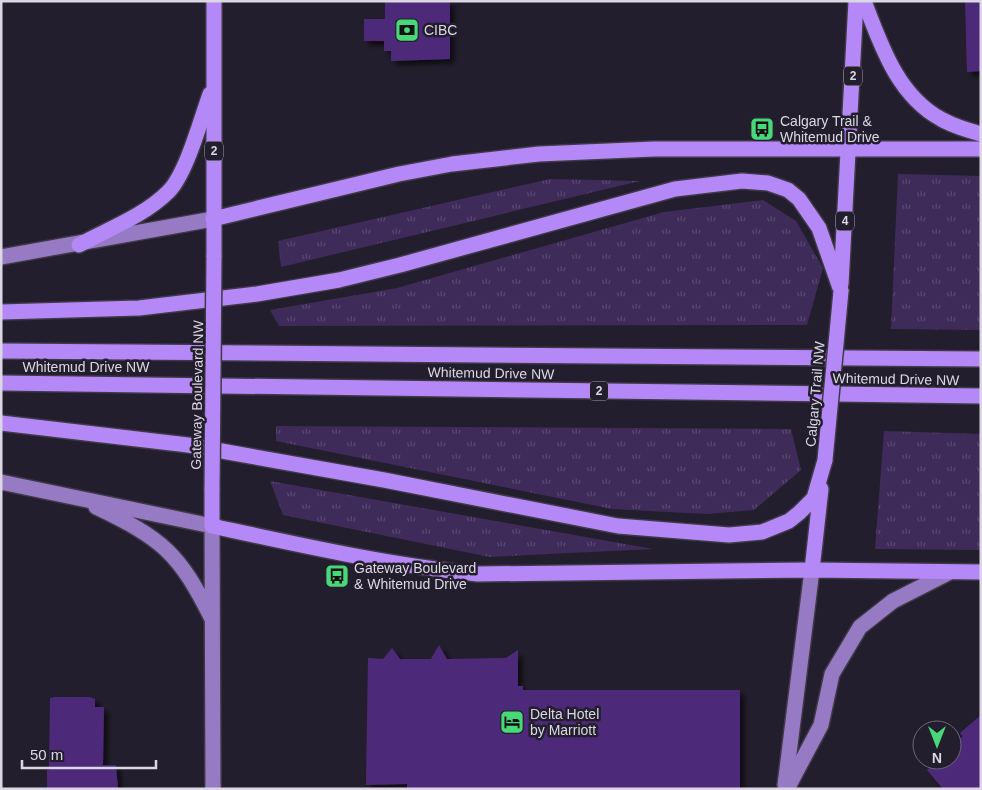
<svg xmlns="http://www.w3.org/2000/svg" width="982" height="790" font-family="Helvetica,sans-serif">
<defs>
<pattern id="grass-tufts" width="24" height="20" patternUnits="userSpaceOnUse" patternTransform="scale(1.25)"><rect width="24" height="20" fill="#3e2b5a"/><path d="M3 7l-1-3M5 7V3M7 7l1-3M15 17l-1-3M17 17v-4M19 17l1-3" fill="none" stroke="#594972"/></pattern>
<filter id="shadow"><feDropShadow dx="4.5" dy="4.5" stdDeviation="2.5" flood-color="#0009"/></filter>
</defs>
<rect width="100%" height="100%" fill="#231e2d"/>
<!-- grass -->
<g fill="url(#grass-tufts)">
<polygon points="898,174 981,176 981,330 891,329"/>
<polygon points="550,179 640,181 281,267 278,241"/>
<polygon points="763,200 796,221 823,268 807,325 279,326 270,310 397,288 664,212"/>
<polygon points="276,426 791,429 801,470 754,510 707,514 612,509 276,441"/>
<polygon points="884,431 981,434 981,550 875,549"/>
<polygon points="270,481 653,549 490,557 283,515"/>
</g>
<!-- building -->
<g fill="#4e2c79" filter="url(#shadow)">
<polygon points="385,1 450,1 450,59 391,61 391,51 384,51 384,41 364,41 364,19 385,19"/>
<polygon points="965,1 981,1 981,71 967,72"/>
<polygon points="439,645 447,659 506,658 518,650 518,686 523,686 523,690 740,690 740,789 407,788 407,784 366,785 368,658 383,659 392,648 400,659 431,659"/>
<polygon points="55,697 89,697 95,699 95,707 104,707 103,765 116,765 118,789 47,789 47,770 49,770 50,698"/>
<polygon points="981,715 981,789 943,789 927,770 938,760 952,760 952,746 963,736 960,733"/>
</g>
<g fill="none" stroke-linecap="round" stroke-linejoin="round">
<!-- major casing -->
<g stroke="#3f3946" stroke-width="18">
<g id="major">
<polyline points="1,257 213,219"/>
<polyline points="1,482 212,526 213,789"/>
<path d="M96 507C163 539 179 553 212 619"/>
<polyline points="785,785 812,570"/>
<polyline points="787,789 821,725 832,674 860,627 893,601 948,573"/>
</g>
</g>
<!-- highway casing -->
<g stroke="#3f3946" stroke-width="18">
<g id="highway">
<polyline points="214,1 214,257"/>
<path d="M864 1C881 45 897 95 941 119 953 126 967 130 981 134"/>
<polyline points="213,219 399,174 452,164 539,154 654,149 981,149"/>
<path d="M79 245C108 229 144 216 168 192 186 175 201 119 210 94"/>
<polyline points="841,284 856,1"/>
<polyline points="1,312 139,308 257,294 339,280 400,265 675,189 742,181 768,183 788,190 799,199 819,228 841,291"/>
<polyline points="1,351 981,359"/>
<polyline points="1,383 981,396"/>
<polyline points="1,423 188,445 384,480 618,526 729,535 762,532 789,521 799,513 814,498 825,460"/>
<path d="M212 489V526C300 545 388 565 478 574L812 570 981 572"/>
<polyline points="812,570 821,489"/>
</g>
</g>
<!-- major -->
<use href="#major" stroke="#967ac3" stroke-width="15"/>
<!-- highway -->
<use href="#highway" stroke="#b488f6" stroke-width="15"/>
<!-- highway-bridge casing -->
<g stroke="#3f3946" stroke-width="18" stroke-linecap="butt">
<g id="highway-bridge">
<polyline points="825,460 841,291"/>
<polyline points="212,489 214,257"/>
</g>
</g>
<!-- highway-bridge -->
<use href="#highway-bridge" stroke="#b488f6" stroke-width="15"/>
</g>
<!-- icons -->
<defs>
<g id="bank-square" transform="scale(1.25)"><rect x="-9" y="-9" width="18" height="18" rx="4" fill="#48d779" stroke="#231e2d"/><path d="M-6-4H6V4H-6ZM0-2.3a2.3 2.3 0 1 0 0 4.6a2.3 2.3 0 1 0 0-4.6Z" fill="#111"/></g>
<g id="bus-square" transform="scale(1.25)"><rect x="-9" y="-9" width="18" height="18" rx="4" fill="#48d779" stroke="#231e2d"/><path d="M-5-6H5V4H4V6H2V4H-2V6H-4V4H-5ZM-3.5-4V0h7V-4ZM-3.5 1.2v1.5H-2V1.2ZM2 1.2v1.5H3.5V1.2Z" fill="#111"/></g>
<g id="hotel-square" transform="scale(1.25)"><rect x="-9" y="-9" width="18" height="18" rx="4" fill="#48d779" stroke="#231e2d"/><path d="M-6-4.5h1.5V1H6V5H4.5V3h-9V5H-6ZM-4 0a1.8 1.8 0 1 1 3.6 0ZM.5 0V-2.5h3Q6-2.5 6 0Z" fill="#111"/></g>
</defs>
<g fill-rule="evenodd">
<use href="#bank-square" x="407" y="30"/>
<use href="#bus-square" x="762" y="129"/>
<use href="#bus-square" x="337" y="576"/>
<use href="#hotel-square" x="512" y="722"/>
</g>
<g text-anchor="middle" dominant-baseline="central" stroke-width="5" stroke-linejoin="round" paint-order="stroke">
<!-- shield labels -->
<g fill="#231e2d" stroke="#a4a0ac" stroke-width="1">
<rect x="844" y="66.5" width="18" height="19" rx="4"/>
<rect x="205" y="141.5" width="18" height="19" rx="4"/>
<rect x="836" y="211.5" width="18" height="19" rx="4"/>
<rect x="590" y="381.5" width="18" height="19" rx="4"/>
</g>
<g font-size="12" font-weight="bold" fill="#dcd8e3">
<text x="853" y="76">2</text>
<text x="214" y="151">2</text>
<text x="845" y="221">4</text>
<text x="599" y="391">2</text>
</g>
<!-- poi labels -->
<g font-size="14" fill="#dcd8e3" stroke="#231e2d" text-anchor="start">
<text x="424" y="30">CIBC</text>
<text x="780" y="121">Calgary Trail &amp;<tspan x="780" dy="16">Whitemud Drive</tspan></text>
<text x="354" y="568">Gateway Boulevard<tspan x="354" dy="16">&amp; Whitemud Drive</tspan></text>
<text x="530" y="714">Delta Hotel<tspan x="530" dy="16">by Marriott</tspan></text>
</g>
<!-- street labels -->
<g font-size="14" fill="#dcd8e3" stroke="#231e2d">
<text x="86" y="367">Whitemud Drive NW</text>
<text transform="translate(491 373) rotate(1)">Whitemud Drive NW</text>
<text transform="translate(896 379) rotate(1)">Whitemud Drive NW</text>
<text transform="translate(815 394) rotate(-85)">Calgary Trail NW</text>
<text transform="translate(197 395) rotate(-89)">Gateway Boulevard NW</text>
</g>
</g>
<!-- border -->
<rect width="982" height="790" fill="none" stroke="#dcd8e3" stroke-width="5"/>
<!-- north arrow -->
<g transform="translate(937 745) rotate(180)"><circle r="24" fill="#231e2d" stroke="#6d6876"/>
<path d="M0-4L9 19L0 12L-9 19Z" fill="#48d779"/>
<text y="-8" font-size="14" font-weight="bold" text-anchor="middle" fill="#dcd8e3">N</text>
</g>
<!-- scale -->
<path d="M22 760v8h134v-8" fill="none" stroke="#dcd8e3" stroke-width="2.5"/>
<text x="30" y="760" font-size="15" fill="#dcd8e3" stroke="#231e2d" stroke-width="4" paint-order="stroke">50 m</text>
</svg>
